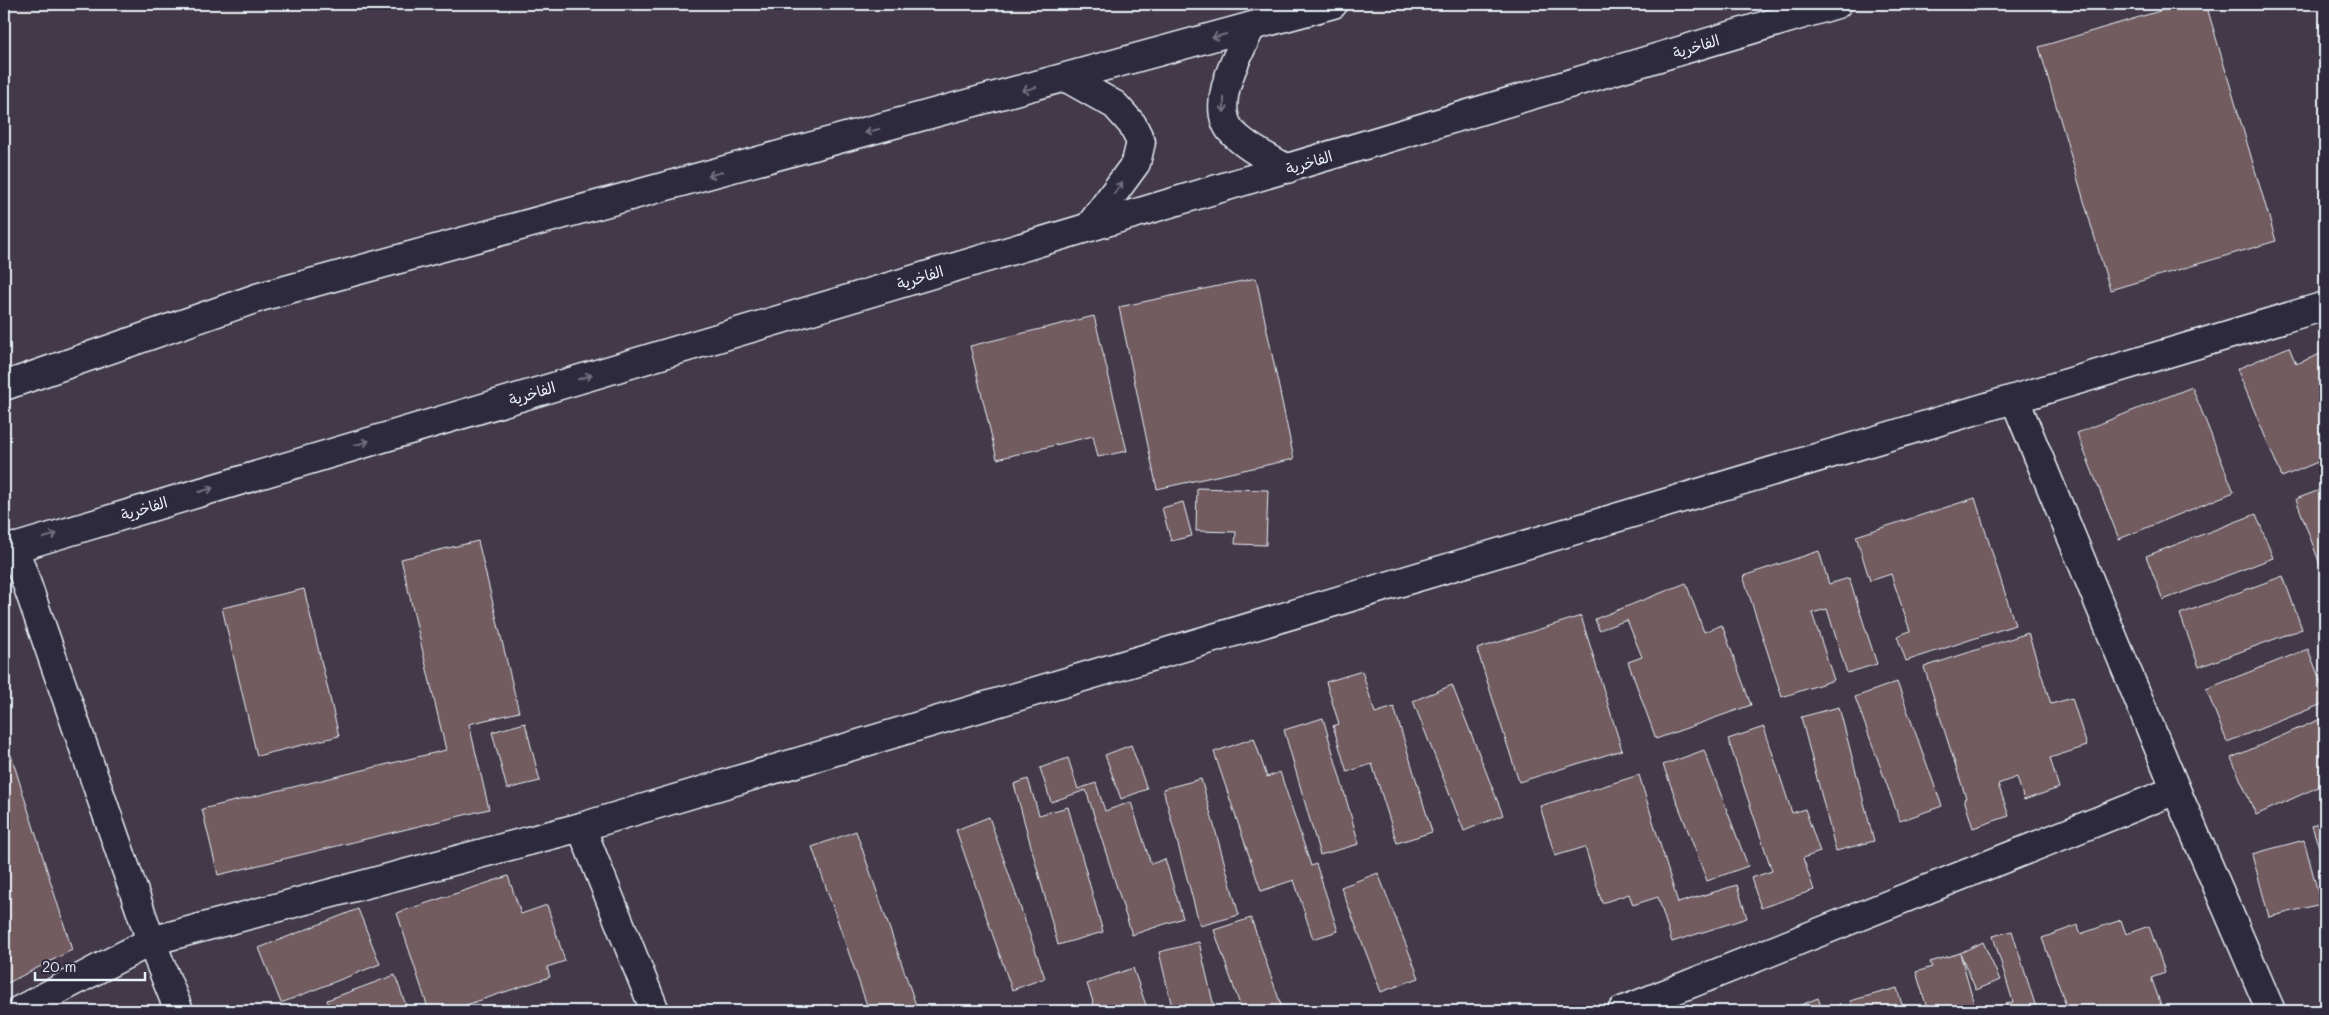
<svg xmlns="http://www.w3.org/2000/svg" width="2329" height="1015" font-family="Mali,'Playpen Sans Arabic',sans-serif">
<rect width="100%" height="100%" fill="#433948"/>
<filter id="ink" filterUnits="userSpaceOnUse"><feTurbulence type="fractalNoise" baseFrequency=".02" numOctaves="2"/><feDisplacementMap in="SourceGraphic" scale="10" xChannelSelector="R" yChannelSelector="G"/><feConvolveMatrix kernelMatrix="1 2 1 2 8 2 1 2 1" color-interpolation-filters="sRGB"/></filter>
<g filter="url(#ink)">
<!-- building -->
<g fill="#725b61" stroke="#e8f1f8">
<polygon points="2183,4 2206,4 2276,241 2110,290 2039,47"/>
<polygon points="1256,278 1294,459 1157,489 1119,307"/>
<polygon points="1094,316 1127,451 1098,457 1093,436 997,459 970,346"/>
<polygon points="2289,347 2296,364 2325,352 2325,459 2282,477 2237,369"/>
<polygon points="2192,387 2234,492 2119,539 2077,433"/>
<polygon points="1197,488 1268,490 1266,545 1235,544 1236,532 1196,531"/>
<polygon points="2325,488 2325,578 2296,499"/>
<polygon points="1975,498 2015,625 1906,661 1897,636 1910,631 1891,574 1870,581 1856,536"/>
<polygon points="1183,502 1192,536 1171,541 1162,508"/>
<polygon points="2256,514 2273,558 2163,600 2146,556"/>
<polygon points="478,541 519,712 469,724 489,809 218,875 202,809 446,750 401,559"/>
<polygon points="1819,551 1829,584 1849,578 1877,664 1847,673 1827,609 1812,613 1834,680 1782,697 1743,576"/>
<polygon points="2283,576 2302,629 2199,667 2180,614"/>
<polygon points="1686,583 1704,632 1722,625 1751,705 1656,739 1628,662 1642,657 1627,620 1599,630 1595,619"/>
<polygon points="304,589 339,736 257,756 222,608"/>
<polygon points="1581,616 1622,750 1519,782 1477,649"/>
<polygon points="2028,633 2051,704 2072,698 2087,746 2050,758 2059,788 2024,800 2017,777 1998,784 2009,816 1973,828 1964,799 1966,798 1924,667"/>
<polygon points="2308,649 2325,693 2325,703 2227,742 2206,689"/>
<polygon points="1362,671 1375,713 1394,707 1432,832 1397,843 1372,764 1347,772 1333,726 1339,724 1326,682"/>
<polygon points="1897,682 1942,806 1900,821 1855,697"/>
<polygon points="1452,685 1503,815 1464,831 1413,701"/>
<polygon points="1839,707 1874,841 1836,851 1801,717"/>
<polygon points="2325,717 2325,784 2256,815 2231,758"/>
<polygon points="1323,718 1359,844 1320,855 1284,730"/>
<polygon points="525,723 540,781 507,789 492,732"/>
<polygon points="1764,727 1792,813 1805,809 1820,852 1803,858 1814,890 1761,908 1751,878 1772,871 1728,739"/>
<polygon points="1254,738 1267,777 1280,772 1311,866 1316,864 1338,931 1313,939 1294,880 1261,891 1214,752"/>
<polygon points="1131,745 1147,789 1121,799 1105,755"/>
<polygon points="1704,750 1748,866 1707,881 1663,765"/>
<polygon points="11,755 72,950 4,985 4,757"/>
<polygon points="1068,758 1078,789 1096,783 1105,811 1131,802 1151,864 1165,859 1183,918 1132,935 1086,790 1051,802 1040,768"/>
<polygon points="1639,775 1678,903 1737,885 1747,918 1672,942 1658,897 1633,905 1629,894 1602,903 1585,847 1555,856 1540,806"/>
<polygon points="1028,779 1039,815 1068,807 1103,932 1058,945 1014,784"/>
<polygon points="1201,779 1239,915 1200,926 1163,789"/>
<polygon points="989,817 1045,978 1012,990 956,830"/>
<polygon points="2325,821 2325,866 2312,826"/>
<polygon points="856,831 918,1011 869,1011 812,847"/>
<polygon points="2304,840 2321,904 2269,917 2252,854"/>
<polygon points="1378,873 1419,978 1381,992 1341,887"/>
<polygon points="508,876 521,914 547,905 565,961 547,967 550,977 448,1011 429,1011 397,913"/>
<polygon points="358,909 380,964 281,1003 259,948"/>
<polygon points="1251,918 1283,1011 1242,1011 1214,930"/>
<polygon points="2121,920 2126,934 2149,926 2165,972 2151,977 2161,1005 2144,1011 2068,1011 2042,938 2078,925 2080,934"/>
<polygon points="2012,931 2037,1011 1981,1011 2013,1002 1993,936"/>
<polygon points="1199,942 1215,1011 1173,1011 1159,952"/>
<polygon points="1983,942 2000,980 1976,990 1960,953"/>
<polygon points="1960,953 1976,1011 1928,1011 1916,972 1932,967 1930,962"/>
<polygon points="1133,968 1148,1011 1096,1011 1087,984"/>
<polygon points="395,975 408,1011 331,1011 327,1000"/>
<polygon points="1897,988 1904,1011 1853,1011 1850,1001"/>
<polygon points="1818,998 1823,1011 1786,1011"/>
<polygon points="551,1003 553,1011 516,1011"/>
<polygon points="319,1005 321,1011 303,1011"/>
</g>
<g fill="none" stroke-linecap="round" stroke-linejoin="round">
<!-- minor casing -->
<g stroke="#e8f1f8" stroke-width="31">
<g id="minor">
<path d="M1251 27C1239 54 1208 105 1232 132 1247 148 1269 158 1287 169"/>
<polyline points="1067,78 1115,105 1132,124 1141,142 1136,163 1089,227"/>
<polyline points="4,386 260,297 1333,4"/>
<polyline points="2015,400 2176,790 2271,1011"/>
<polyline points="14,547 151,941 179,1011"/>
<polyline points="4,551 1837,4"/>
<polyline points="581,827 655,1011"/>
<polyline points="18,1011 151,941 581,827 2325,306"/>
<polyline points="1622,1011 2176,790"/>
</g>
</g>
<!-- minor -->
<use href="#minor" stroke="#2f2a3d" stroke-width="28"/>
</g>
<!-- one-way arrows -->
<defs><path id="oneway-shaft" d="M-6 0H5M1.5-3L5.5 0L1.5 3" fill="none" stroke-width="1.6" stroke-linecap="round" stroke-linejoin="round" transform="scale(1.25)"/></defs>
<g stroke="#70707e">
<use href="#oneway-shaft" transform="translate(1219 36) rotate(164)"/>
<use href="#oneway-shaft" transform="translate(1029 89) rotate(165)"/>
<use href="#oneway-shaft" transform="translate(1224 105) rotate(90)"/>
<use href="#oneway-shaft" transform="translate(872 131) rotate(165)"/>
<use href="#oneway-shaft" transform="translate(715 174) rotate(165)"/>
<use href="#oneway-shaft" transform="translate(1118 188) rotate(-54)"/>
<use href="#oneway-shaft" transform="translate(585 377) rotate(-17)"/>
<use href="#oneway-shaft" transform="translate(362 443) rotate(-17)"/>
<use href="#oneway-shaft" transform="translate(206 490) rotate(-17)"/>
<use href="#oneway-shaft" transform="translate(50 536) rotate(-17)"/>
</g>
</g>
<g text-anchor="middle" dominant-baseline="central" stroke-width="5" stroke-linejoin="round" paint-order="stroke">
<!-- street labels -->
<g font-size="15" fill="#e8f1f8" stroke="#2f2a3d">
<text transform="translate(1696 46) rotate(-17)">الفاخرية</text>
<text transform="translate(1309 162) rotate(-17)">الفاخرية</text>
<text transform="translate(920 277) rotate(-17)">الفاخرية</text>
<text transform="translate(532 393) rotate(-17)">الفاخرية</text>
<text transform="translate(144 508) rotate(-17)">الفاخرية</text>
</g>
</g>
<!-- margin -->
<rect width="2329" height="1015" fill="none" stroke="#2f2a3d" stroke-width="20"/>
<rect x="10" y="10" width="2309" height="995" fill="none" stroke="#e8f1f8" stroke-width="2" filter="url(#ink)"/>
<!-- scale -->
<path d="M35 972v8h110v-8" fill="none" stroke="#e8f1f8" stroke-width="2.5"/>
<text x="42" y="972" font-size="15" fill="#e8f1f8" stroke="#2f2a3d" stroke-width="4" paint-order="stroke">20 m</text>
</svg>
